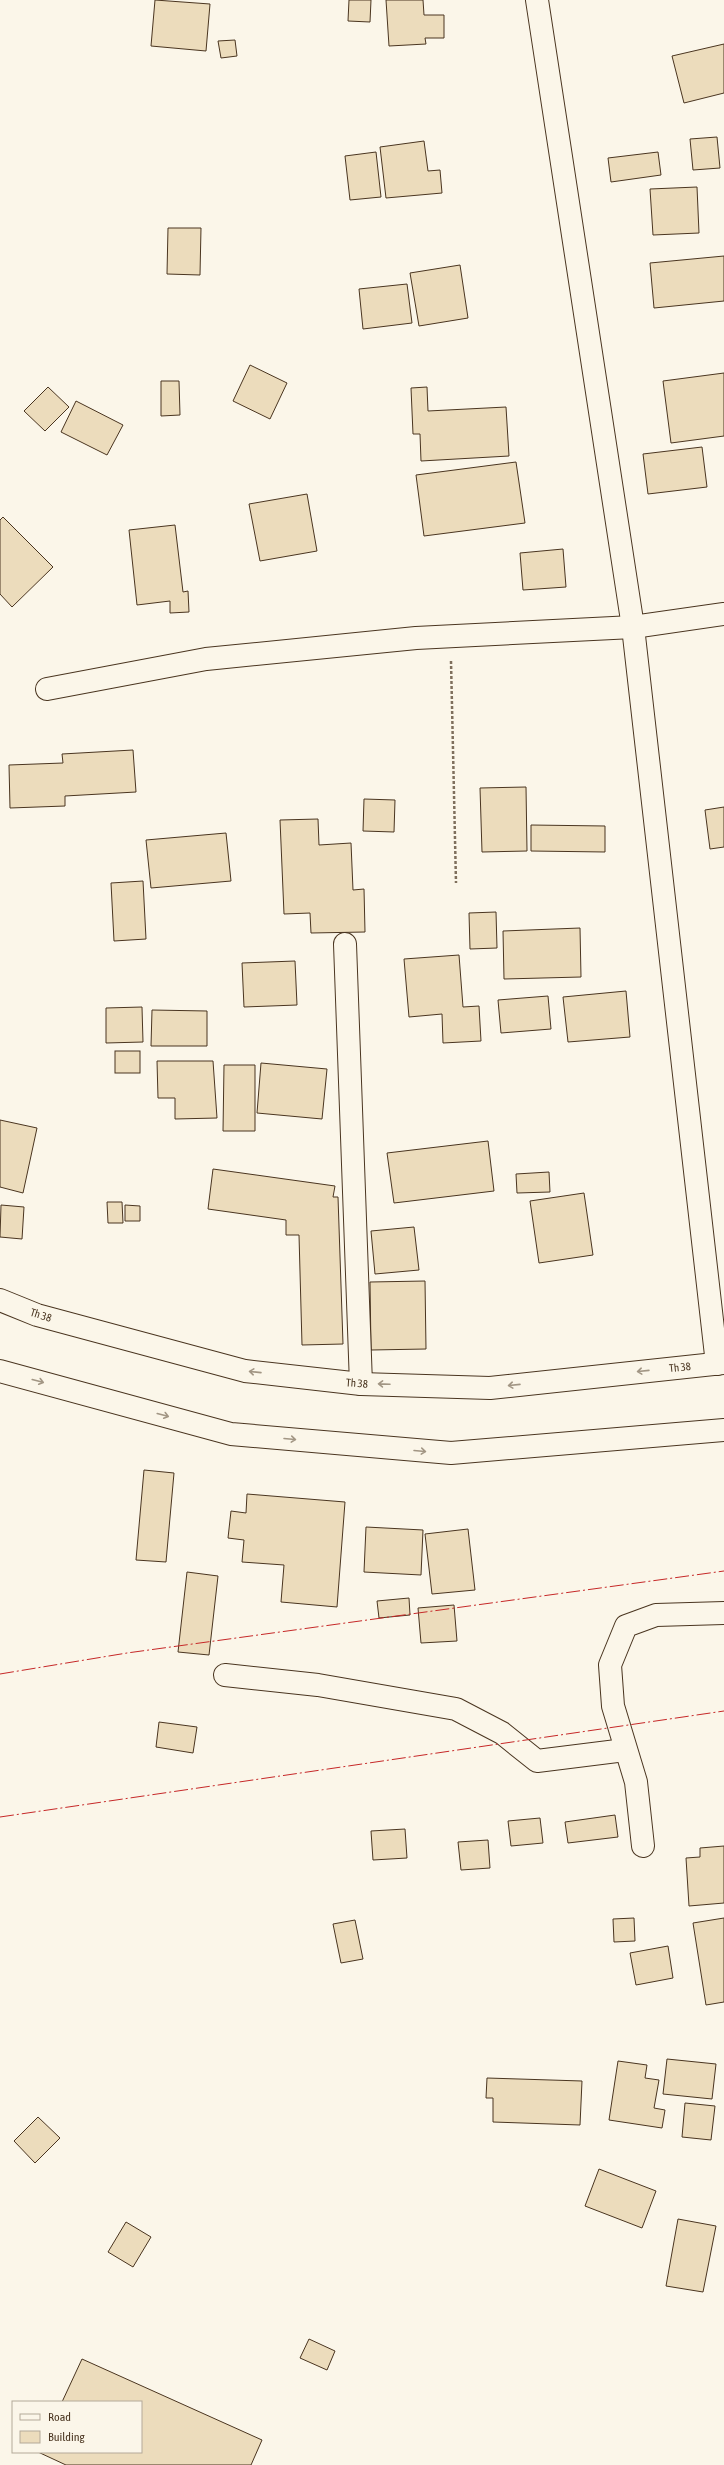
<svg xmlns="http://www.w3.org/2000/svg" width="724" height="2465" font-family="'Asap Condensed',sans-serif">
<rect width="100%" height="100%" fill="#fbf6e9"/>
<!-- building -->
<g fill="#ecdcbc" stroke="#4a3520">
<polygon points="155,0 210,4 206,51 151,46"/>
<polygon points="349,0 371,0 370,22 348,21"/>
<polygon points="386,0 423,0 424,15 444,15 444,38 425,38 426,44 389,46"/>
<polygon points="235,40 237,56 221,58 218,41"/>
<polygon points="724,44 724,93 684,103 672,56"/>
<polygon points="717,137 720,168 693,170 690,139"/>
<polygon points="424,141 428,171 440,170 442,193 386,198 380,147"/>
<polygon points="376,152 381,197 350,200 345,156"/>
<polygon points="658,152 661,175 611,182 608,158"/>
<polygon points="697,187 699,233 653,235 650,189"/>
<polygon points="168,228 201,228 200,275 167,274"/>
<polygon points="724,256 724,301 654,308 650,263"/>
<polygon points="460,265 468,318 419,326 410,273"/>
<polygon points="407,284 412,323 363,329 359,289"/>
<polygon points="250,365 287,383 270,419 233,401"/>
<polygon points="724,373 724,436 671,443 663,381"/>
<polygon points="161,381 179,381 180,415 161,416"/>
<polygon points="48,387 69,407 45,431 24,411"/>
<polygon points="427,387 428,411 506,407 509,456 421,461 420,434 413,434 411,388"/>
<polygon points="76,401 123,425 107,455 61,432"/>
<polygon points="702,447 707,487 648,494 643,454"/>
<polygon points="516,462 525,523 424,536 416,475"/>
<polygon points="307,494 317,551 260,561 249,504"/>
<polygon points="3,517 53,567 12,607 0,594 0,520"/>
<polygon points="175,525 183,592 188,591 189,612 170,613 170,601 137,605 129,530"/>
<polygon points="563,549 566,587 523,590 520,553"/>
<polygon points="133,750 136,792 65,796 65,806 10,808 9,765 63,763 62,754"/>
<polygon points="526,787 527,851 482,852 480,788"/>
<polygon points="364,799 395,800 394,832 363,831"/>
<polygon points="724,807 724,847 710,849 705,810"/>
<polygon points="318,819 319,845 351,843 353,890 364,889 365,932 311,933 310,913 284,914 280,820"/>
<polygon points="531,825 605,826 605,852 531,851"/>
<polygon points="226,833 231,881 151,888 146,840"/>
<polygon points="143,881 146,939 114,941 111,883"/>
<polygon points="496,912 497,948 470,949 469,913"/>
<polygon points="580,928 581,977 504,979 503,931"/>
<polygon points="459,955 463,1007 479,1006 481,1041 443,1043 442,1014 409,1017 404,959"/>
<polygon points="295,961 297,1005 244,1007 242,963"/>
<polygon points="626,991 630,1037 568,1042 563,997"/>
<polygon points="548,996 551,1029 501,1033 498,1000"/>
<polygon points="142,1007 143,1042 106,1043 106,1008"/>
<polygon points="152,1010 207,1011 207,1046 151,1046"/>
<rect x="115" y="1051" width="25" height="22"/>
<polygon points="157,1061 213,1061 217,1118 175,1119 175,1098 158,1098"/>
<polygon points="261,1063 327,1069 322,1119 257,1113"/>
<polygon points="224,1065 255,1065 255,1131 223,1131"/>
<polygon points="0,1120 37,1128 23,1193 0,1187"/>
<polygon points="488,1141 494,1191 394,1203 387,1153"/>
<polygon points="213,1169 335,1186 333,1197 338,1197 343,1344 302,1345 299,1235 286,1235 286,1220 208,1209"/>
<polygon points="549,1172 550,1192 517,1193 516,1174"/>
<polygon points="584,1193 593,1255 539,1263 530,1201"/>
<polygon points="107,1202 122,1202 123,1223 108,1223"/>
<polygon points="1,1205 24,1207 22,1239 0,1237"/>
<polygon points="125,1205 140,1206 140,1221 125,1221"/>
<polygon points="414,1227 419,1270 375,1274 371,1231"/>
<polygon points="425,1281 426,1349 371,1350 370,1282"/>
<polygon points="144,1470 174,1473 166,1562 136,1560"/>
<polygon points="247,1494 345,1502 337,1607 281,1602 284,1565 242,1562 244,1540 228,1538 231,1511 246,1513"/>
<polygon points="366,1527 423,1530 421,1575 364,1572"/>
<polygon points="468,1529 475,1590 432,1594 425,1534"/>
<polygon points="187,1572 218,1576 209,1655 178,1652"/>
<polygon points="409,1598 410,1615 379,1618 377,1601"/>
<polygon points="454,1605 457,1641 421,1643 418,1608"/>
<polygon points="159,1722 197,1727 193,1753 156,1747"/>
<polygon points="615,1815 618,1837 568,1843 565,1822"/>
<polygon points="540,1818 543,1843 511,1846 508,1821"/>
<polygon points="405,1829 407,1858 373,1860 371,1831"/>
<polygon points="488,1840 490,1868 461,1870 458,1842"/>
<polygon points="724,1846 724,1903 689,1906 686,1858 700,1857 700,1848"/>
<polygon points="634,1918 635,1941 614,1942 613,1919"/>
<polygon points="724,1918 724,2002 706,2005 693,1923"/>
<polygon points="355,1920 363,1959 341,1963 333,1924"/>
<polygon points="668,1946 673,1978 636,1985 630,1953"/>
<polygon points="667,2059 716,2064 712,2099 663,2094"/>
<polygon points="618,2061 647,2065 645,2078 659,2080 654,2108 665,2110 662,2128 609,2120"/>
<polygon points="487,2078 582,2081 580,2125 493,2122 493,2098 486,2098"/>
<polygon points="685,2103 715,2106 711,2140 682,2137"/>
<polygon points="38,2117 60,2138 35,2163 14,2141"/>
<polygon points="599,2169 656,2191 642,2228 585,2206"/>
<polygon points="678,2219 716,2226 703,2292 666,2286"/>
<polygon points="126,2222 151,2237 133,2267 108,2252"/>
<polygon points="309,2339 335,2351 327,2370 300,2358"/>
<polygon points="82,2359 262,2440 251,2465 66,2465 38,2452 141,2452 141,2402 62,2402"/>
</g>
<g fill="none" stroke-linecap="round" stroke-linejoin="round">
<!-- street casing -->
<g stroke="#4a3520" stroke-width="24">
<g id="street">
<polyline points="537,0 633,627 717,1364"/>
<polyline points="47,689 206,659 416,638 633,627 724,614"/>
<polyline points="345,944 361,1384"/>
<polyline points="225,1675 318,1685 456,1709 502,1733 537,1761 625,1750"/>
<polyline points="643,1846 636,1782 613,1706 610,1665 626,1626 656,1615 724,1613"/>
</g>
</g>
<!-- secondary casing -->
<g stroke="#4a3520" stroke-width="24">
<g id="secondary">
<polyline points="0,1300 37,1315 245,1371 361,1384 490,1388 724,1363"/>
<polyline points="0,1371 231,1434 451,1453 724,1430"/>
</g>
</g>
<!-- path -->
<polyline stroke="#7f6f5c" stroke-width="2.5" stroke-dasharray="3 2" stroke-linecap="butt" points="451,661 456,883"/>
<!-- street -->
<use href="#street" stroke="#fbf6e9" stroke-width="22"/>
<!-- secondary -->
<use href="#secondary" stroke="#fbf6e9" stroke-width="22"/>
<!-- power -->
<g stroke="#c62828" stroke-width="1" stroke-dasharray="14 3 2 3" stroke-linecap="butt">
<polyline points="0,1674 127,1653 724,1571"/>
<polyline points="0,1817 724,1711"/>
</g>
</g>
<!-- one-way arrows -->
<defs><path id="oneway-shaft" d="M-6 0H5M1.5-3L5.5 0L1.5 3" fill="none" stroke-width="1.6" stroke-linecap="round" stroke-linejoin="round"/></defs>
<g stroke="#a29684">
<use href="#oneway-shaft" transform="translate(643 1371) rotate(174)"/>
<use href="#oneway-shaft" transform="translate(255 1372) rotate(-174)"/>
<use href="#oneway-shaft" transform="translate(38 1381) rotate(15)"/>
<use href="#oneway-shaft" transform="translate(384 1384) rotate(-178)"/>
<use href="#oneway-shaft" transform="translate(514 1385) rotate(174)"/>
<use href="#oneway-shaft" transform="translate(163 1415) rotate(15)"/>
<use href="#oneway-shaft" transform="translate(290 1439) rotate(5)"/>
<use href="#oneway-shaft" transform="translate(420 1451) rotate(5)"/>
</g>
<g text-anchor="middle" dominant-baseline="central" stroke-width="3" stroke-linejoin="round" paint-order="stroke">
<!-- street labels -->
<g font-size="11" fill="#4a3520" stroke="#fbf6e9">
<text transform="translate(41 1315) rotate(18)">Th 38</text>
<text transform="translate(680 1367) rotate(-6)">Th 38</text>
<text transform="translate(357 1383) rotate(4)">Th 38</text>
</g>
</g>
<!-- legend -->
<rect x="12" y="2401" width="130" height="52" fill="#fbf6e9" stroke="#b4a999"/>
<rect x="20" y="2414" width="20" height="6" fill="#fbf6e9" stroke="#b4a999"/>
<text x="48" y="2421" font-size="12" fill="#4a3520">Road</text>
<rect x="20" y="2431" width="20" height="12" fill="#ecdcbc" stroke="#b4a999"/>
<text x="48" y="2441" font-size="12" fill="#4a3520">Building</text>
</svg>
